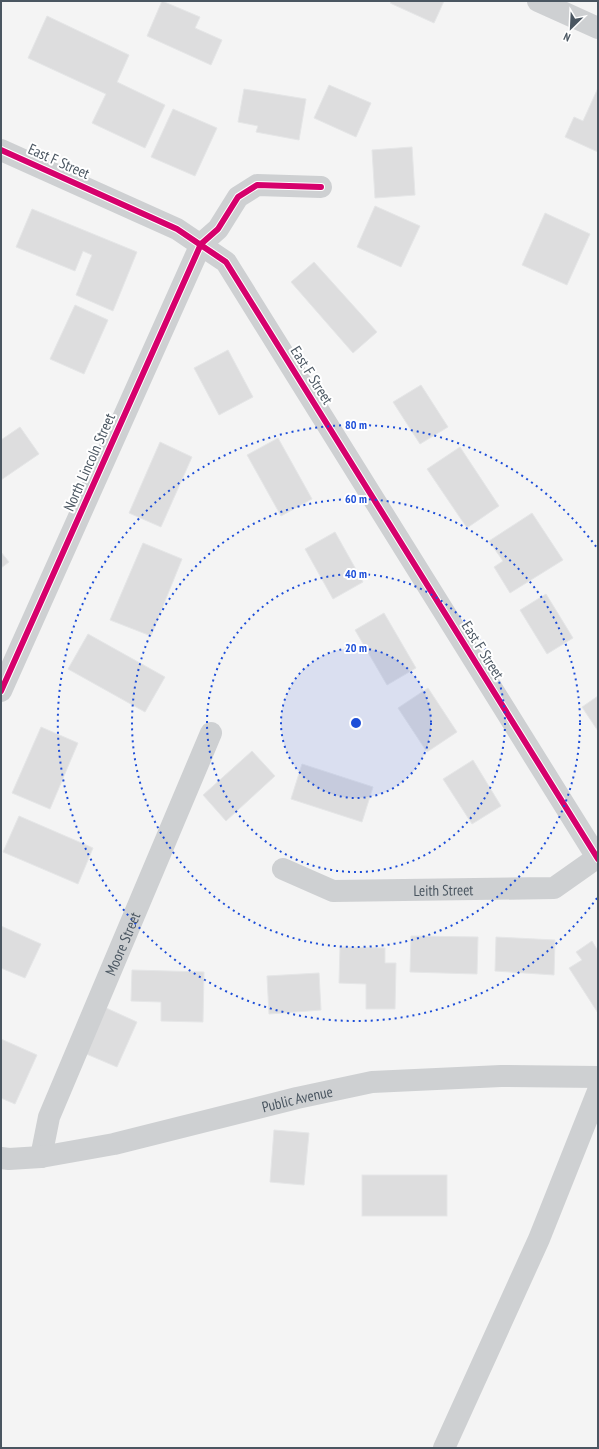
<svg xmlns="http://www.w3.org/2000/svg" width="599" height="1449" font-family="'PT Sans Narrow',sans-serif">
<rect width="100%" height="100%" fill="#f4f4f4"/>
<!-- building -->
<g fill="#ddddde" stroke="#e5e6e7">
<polygon points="162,1 200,17 195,28 222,40 211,65 147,36"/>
<polygon points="392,1 444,1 434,23 390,3"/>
<polygon points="47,16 129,55 117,82 165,105 145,148 92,123 106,94 28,58"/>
<polygon points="329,85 371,103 356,137 314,118"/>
<polygon points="598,88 598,152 565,137 574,117 583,121"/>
<polygon points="244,89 306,99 299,140 256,132 258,126 238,122"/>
<polygon points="173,109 217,128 195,176 151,157"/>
<polygon points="412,147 415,195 375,198 372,150"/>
<polygon points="375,206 420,226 401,267 357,247"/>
<polygon points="32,209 137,252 113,311 76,295 92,255 83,251 75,271 16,247"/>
<polygon points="545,213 590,234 567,285 522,265"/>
<polygon points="314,262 377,332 353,353 291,282"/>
<polygon points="75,305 108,320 84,374 50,359"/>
<polygon points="228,350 253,397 219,415 194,368"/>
<polygon points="421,385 448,427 420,444 393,402"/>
<polygon points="20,427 39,454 1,480 1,440"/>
<polygon points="278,438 312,499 281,516 247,455"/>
<polygon points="160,442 192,457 161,527 129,513"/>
<polygon points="460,447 499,506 467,528 427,469"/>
<polygon points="532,513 563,560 510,593 494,567 503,561 489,541"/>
<polygon points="335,532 363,582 333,599 305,549"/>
<polygon points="143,543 182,559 151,636 110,620"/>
<polygon points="1,552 9,562 1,568"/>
<polygon points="546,594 573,638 547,654 520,610"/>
<polygon points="384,613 416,668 387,685 355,630"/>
<polygon points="88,634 165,677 145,712 68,669"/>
<polygon points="428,688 457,732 427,752 398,708"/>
<polygon points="598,696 598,731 582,707"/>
<polygon points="41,727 78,743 50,809 12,793"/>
<polygon points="252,751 275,776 226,821 203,795"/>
<polygon points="473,760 501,806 472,824 443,779"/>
<polygon points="302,764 373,787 362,822 291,799"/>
<polygon points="19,816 93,848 78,884 3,852"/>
<polygon points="1,926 41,944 25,978 1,968"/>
<polygon points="411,936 478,937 477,974 410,972"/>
<polygon points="496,937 555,940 554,975 495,971"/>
<polygon points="592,941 598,951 598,1013 569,968 582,960 576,952"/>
<polygon points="340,947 385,948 385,963 396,963 395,1009 366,1009 366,984 339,983"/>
<polygon points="132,970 204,972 203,1022 161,1021 161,1002 131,1001"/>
<polygon points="319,973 321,1010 269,1014 267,976"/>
<polygon points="104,1007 137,1022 117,1067 84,1053"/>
<polygon points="1,1039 37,1055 15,1104 1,1098"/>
<polygon points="274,1130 309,1133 304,1185 270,1182"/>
<rect x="362" y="1175" width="85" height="41"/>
</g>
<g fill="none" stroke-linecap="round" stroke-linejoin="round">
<!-- minor -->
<g stroke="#ced0d2" stroke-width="22">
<polyline points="538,1 598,28"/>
<polyline points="1,150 177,229 226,262 598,859"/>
<polyline points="1,691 201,244 218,229 238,197 257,185 321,187"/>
<path id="s1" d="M283 869 333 891 554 888 598 857"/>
<path id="s2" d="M41 1157 49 1117 211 733"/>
<path id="s3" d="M1 1158 9 1159 41 1157 114 1144 297 1098 372 1082 501 1076 598 1077"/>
<polyline points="444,1448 539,1239 598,1091"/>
</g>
<!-- cycleway casing -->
<g stroke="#fff" stroke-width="8">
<g id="cycleway">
<polyline points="1,150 177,229 226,262 598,859"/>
<polyline points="1,691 201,244 218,229 238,197 257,185 321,187"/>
</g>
</g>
<!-- cycleway -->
<use href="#cycleway" stroke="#d6006c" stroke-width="6"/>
</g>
<!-- distance rings -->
<circle cx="356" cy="723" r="75" fill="#1d4ed8" fill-opacity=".12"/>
<g fill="none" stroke="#1d4ed8" stroke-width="2" stroke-dasharray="2 4">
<circle cx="356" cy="723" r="75"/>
<circle cx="356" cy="723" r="149"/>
<circle cx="356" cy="723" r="224"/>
<path d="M597 898A298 298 0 1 1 597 548"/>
</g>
<g text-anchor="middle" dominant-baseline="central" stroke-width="4" stroke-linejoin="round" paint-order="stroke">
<!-- street labels -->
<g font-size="15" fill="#4a5661" stroke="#fff">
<text transform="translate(59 161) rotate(24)">East F Street</text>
<text transform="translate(312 375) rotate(58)">East F Street</text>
<text transform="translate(89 462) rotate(-66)">North Lincoln Street</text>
<text transform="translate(483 650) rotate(58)">East F Street</text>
<text stroke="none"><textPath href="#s1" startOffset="165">Leith Street</textPath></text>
<text stroke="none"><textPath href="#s2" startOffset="229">Moore Street</textPath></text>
<text stroke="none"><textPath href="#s3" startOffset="303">Public Avenue</textPath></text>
</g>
</g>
<circle cx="356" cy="723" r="6" fill="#1d4ed8" stroke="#fff" stroke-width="2"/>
<g font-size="12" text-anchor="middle" font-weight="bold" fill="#1d4ed8" stroke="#fff" stroke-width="4" stroke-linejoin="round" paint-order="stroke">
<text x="356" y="429">80 m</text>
<text x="356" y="503">60 m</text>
<text x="356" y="578">40 m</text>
<text x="356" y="652">20 m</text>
</g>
<!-- border -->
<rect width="599" height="1449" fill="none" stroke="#4a5661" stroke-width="4"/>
<!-- north arrow -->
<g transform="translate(571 28) rotate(204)" stroke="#ffffff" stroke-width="3" paint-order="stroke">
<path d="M0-3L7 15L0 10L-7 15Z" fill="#4a5661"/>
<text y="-6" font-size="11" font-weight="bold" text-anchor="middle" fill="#4a5661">N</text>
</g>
</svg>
